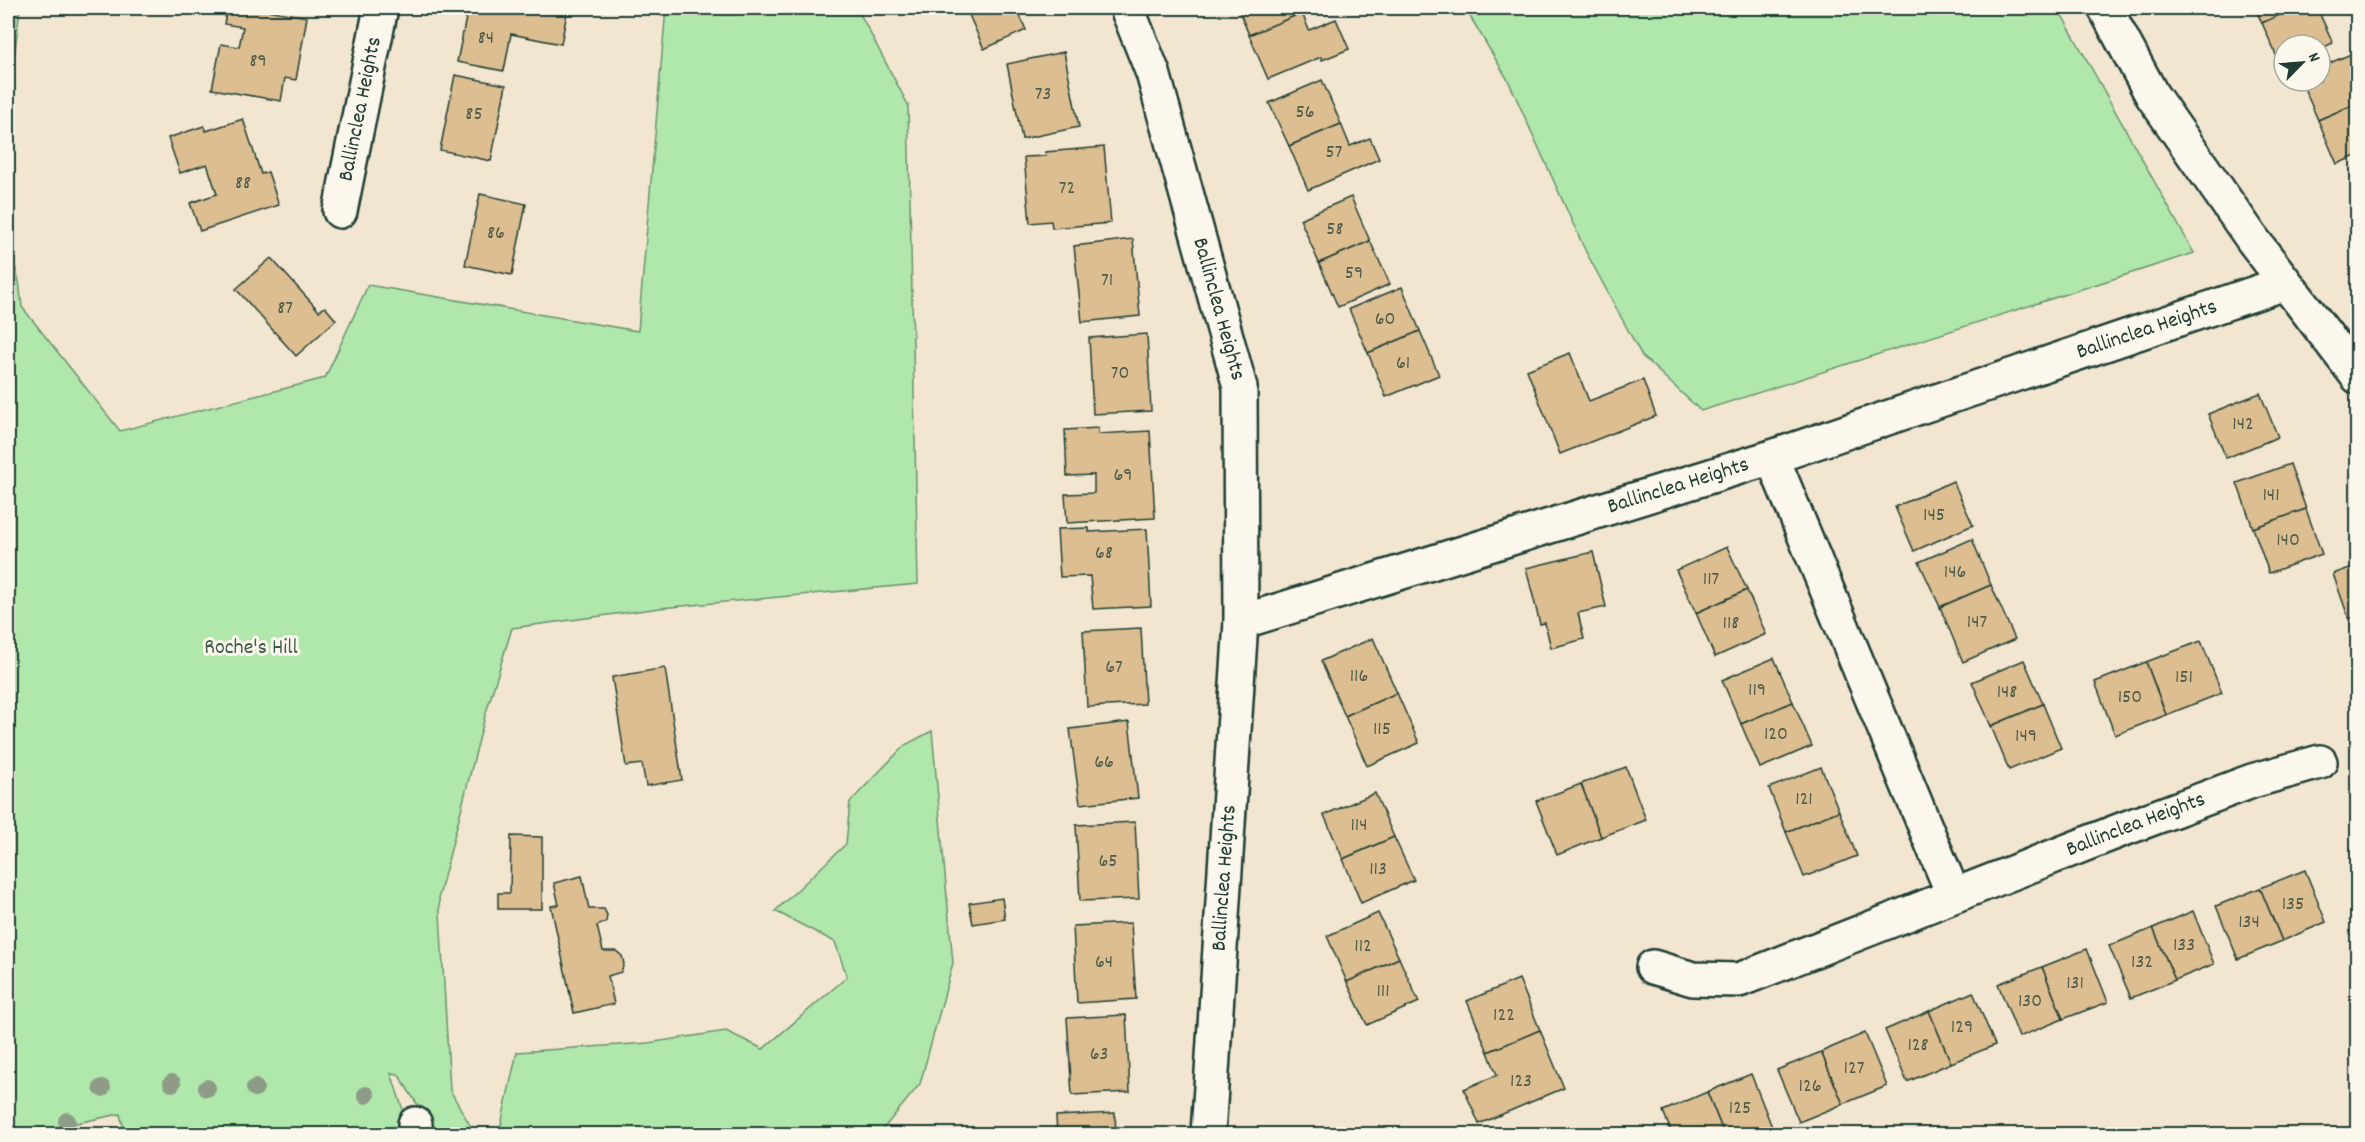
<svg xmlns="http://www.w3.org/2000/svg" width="2365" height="1142" font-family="Dekko,sans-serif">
<rect width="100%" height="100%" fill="#f2e6d0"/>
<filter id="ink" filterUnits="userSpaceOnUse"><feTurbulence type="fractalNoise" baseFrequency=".0167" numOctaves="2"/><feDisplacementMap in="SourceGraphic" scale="12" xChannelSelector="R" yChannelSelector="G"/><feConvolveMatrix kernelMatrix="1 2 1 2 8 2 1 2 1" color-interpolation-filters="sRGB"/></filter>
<g filter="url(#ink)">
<!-- green -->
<g fill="#b0e8ab" stroke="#689270" stroke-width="1.5">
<polygon points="8,8 20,8 8,109"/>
<polygon points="666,8 857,8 908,105 918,584 660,608 512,628 485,716 439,896 450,1090 475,1134 436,1134 398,1074 391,1073 403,1110 402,1134 125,1134 120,1114 53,1128 50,1134 8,1134 8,241 19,281 22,307 120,431 325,378 368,285 638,331"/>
<polygon points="1465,8 2058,8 2194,253 1701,411 1642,356 1585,250 1508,80"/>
<polygon points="932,731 953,963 920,1084 879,1134 499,1134 517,1052 648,1043 726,1031 763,1049 847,977 835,942 775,911 846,844 850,802 905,745"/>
</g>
<!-- building -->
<g fill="#dcbe90" stroke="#1f3d34" stroke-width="1.5">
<polygon points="227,8 255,8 307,17 296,80 285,78 281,101 212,89 221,44 239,47 243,27 224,24"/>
<polygon points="468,8 541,8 567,13 561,44 511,34 504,71 457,62"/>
<polygon points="966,8 1030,8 1019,13 1026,30 984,49"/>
<polygon points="1238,8 1299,8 1302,13 1249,35"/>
<polygon points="2255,8 2295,8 2262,23"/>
<polygon points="2295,8 2317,8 2333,43 2320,49 2320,45 2284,45 2284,65 2281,66 2262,23"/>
<polygon points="1302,13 1309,30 1336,19 1349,49 1322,60 1321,57 1268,79 1249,35"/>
<polygon points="1064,52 1079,127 1022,139 1007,64"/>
<polygon points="2351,54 2358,70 2358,103 2318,120 2301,81 2320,81 2320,67"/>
<polygon points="455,75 506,85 491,161 440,150"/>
<polygon points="1322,80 1341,124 1289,146 1269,103"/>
<polygon points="2358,103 2358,155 2337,164 2318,120"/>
<polygon points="243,119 261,174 268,172 279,205 200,231 190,203 217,194 207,164 180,173 168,138 204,126 206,131"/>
<polygon points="1341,124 1350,146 1370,138 1379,159 1308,190 1289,146"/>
<polygon points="1104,147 1111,223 1052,228 1051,221 1030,223 1024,157 1046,156 1045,152"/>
<polygon points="480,194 526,204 512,275 465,265"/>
<polygon points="1351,197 1370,241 1319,263 1300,219"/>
<polygon points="1133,239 1140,316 1082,322 1074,246"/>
<polygon points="1370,241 1390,284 1338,307 1319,263"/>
<polygon points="271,258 319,311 325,307 336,320 296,356 236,289"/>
<polygon points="1402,287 1420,331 1368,353 1349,309"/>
<polygon points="1420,331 1439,375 1386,397 1368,353"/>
<polygon points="1147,334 1151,411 1093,414 1089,338"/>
<polygon points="1570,353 1589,401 1643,380 1656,416 1560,454 1527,370"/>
<polygon points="2260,393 2278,437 2226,458 2208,414"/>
<polygon points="1098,428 1098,434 1150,431 1155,518 1067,523 1065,494 1094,493 1094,475 1067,476 1065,430"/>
<polygon points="2290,464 2306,509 2253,528 2237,483"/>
<polygon points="1953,481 1973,525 1914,551 1895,507"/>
<polygon points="2306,509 2322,554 2269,573 2253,528"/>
<polygon points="1089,528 1089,532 1147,529 1151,606 1093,609 1090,576 1060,577 1057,529"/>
<polygon points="1972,539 1991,585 1940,607 1919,562"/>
<polygon points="1727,547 1747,590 1696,613 1676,570"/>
<polygon points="1593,552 1606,607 1578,613 1584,639 1551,648 1545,623 1540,624 1526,568"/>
<polygon points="2358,565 2358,616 2349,619 2333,574"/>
<polygon points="1991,585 2015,639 1963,662 1940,607"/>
<polygon points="1747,590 1766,634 1715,657 1696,613"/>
<polygon points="2358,616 2358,643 2349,619"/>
<polygon points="1141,628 1145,704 1087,707 1083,631"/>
<polygon points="1373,638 1397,693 1345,716 1321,661"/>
<polygon points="2201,641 2222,693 2166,715 2146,662"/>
<polygon points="1774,658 1793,702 1741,724 1722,680"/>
<polygon points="2024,660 2043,704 1991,726 1972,682"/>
<polygon points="2146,662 2166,715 2115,735 2095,682"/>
<polygon points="665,668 682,780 646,786 642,764 626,766 612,677"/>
<polygon points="1397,693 1419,743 1367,766 1345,716"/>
<polygon points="1793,702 1812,746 1760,768 1741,724"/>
<polygon points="2043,704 2061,748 2009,770 1991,726"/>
<polygon points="1129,722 1138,798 1080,804 1070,729"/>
<polygon points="1626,767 1646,820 1601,837 1581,784"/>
<polygon points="1821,767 1839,811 1786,832 1769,788"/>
<polygon points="1581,784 1601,837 1557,855 1536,801"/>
<polygon points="1375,793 1394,837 1343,859 1324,815"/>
<polygon points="1839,811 1857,856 1804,877 1786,832"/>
<polygon points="1135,822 1139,899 1080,901 1076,825"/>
<polygon points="511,836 542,837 542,909 498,909 498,893 510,893"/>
<polygon points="1394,837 1414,880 1361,903 1343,859"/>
<polygon points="2305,870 2326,922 2282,941 2260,888"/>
<polygon points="582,876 589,909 604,909 607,915 606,922 597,926 603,951 616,951 622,956 624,964 621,972 608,976 614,1004 574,1013 551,906 559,905 554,883"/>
<polygon points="2260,888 2282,941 2238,959 2216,906"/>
<polygon points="1002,898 1005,919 973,924 969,903"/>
<polygon points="2193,911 2214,964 2175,980 2153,928"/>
<polygon points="1378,913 1399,958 1347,982 1327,936"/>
<polygon points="1131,923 1136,999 1077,1003 1073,926"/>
<polygon points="2153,928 2175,980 2131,998 2109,946"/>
<polygon points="2087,949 2108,1002 2063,1019 2042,967"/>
<polygon points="1399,958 1419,1002 1367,1025 1347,982"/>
<polygon points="2042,967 2063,1019 2019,1037 1998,984"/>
<polygon points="1519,979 1540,1030 1488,1052 1467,1001"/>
<polygon points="1973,992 1995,1045 1951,1063 1929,1011"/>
<polygon points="1929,1011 1951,1063 1907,1082 1885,1030"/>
<polygon points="1126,1015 1130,1092 1072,1095 1067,1018"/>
<polygon points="1540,1030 1564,1088 1479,1124 1464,1089 1497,1075 1488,1052"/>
<polygon points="1865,1033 1887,1086 1843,1104 1821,1052"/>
<polygon points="1821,1052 1843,1104 1799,1122 1777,1070"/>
<polygon points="1751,1074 1772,1127 1753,1134 1724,1134 1707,1092"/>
<polygon points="1707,1092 1724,1134 1672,1134 1663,1111"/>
<polygon points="1115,1113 1116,1134 1057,1134 1056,1116"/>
<polygon points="114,1128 115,1134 97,1134 96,1130"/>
<rect x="903" y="1131" width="21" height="3"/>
</g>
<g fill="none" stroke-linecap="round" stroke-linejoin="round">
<!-- minor casing -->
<g stroke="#1f3d34" stroke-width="38">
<g id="minor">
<path id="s1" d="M1127 8 1153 73 1240 387 1241 622 1208 1134"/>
<polyline points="2105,8 2152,95 2253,240 2358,377"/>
<path id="s2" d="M340 211 381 8"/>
<polyline points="1772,457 1953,894"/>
<path id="s3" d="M1241 622 1772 457 2285 283"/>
<path id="s4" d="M1653 967 1693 979 1739 980 2121 830 2252 781 2320 762"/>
<polyline points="415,1134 415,1124"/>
</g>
</g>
<!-- minor -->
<use href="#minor" stroke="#fbf7ec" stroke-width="33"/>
</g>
<!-- trees -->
<g fill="#8e9c87">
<circle cx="172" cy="1083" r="9"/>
<circle cx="102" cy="1088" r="9"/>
<circle cx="207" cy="1088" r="9"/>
<circle cx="255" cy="1088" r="9"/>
<circle cx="366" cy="1095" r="9"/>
<circle cx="67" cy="1121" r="9"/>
</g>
</g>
<g text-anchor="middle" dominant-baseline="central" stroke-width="6" stroke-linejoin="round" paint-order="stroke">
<!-- number labels -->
<g font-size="20" fill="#4e5d4b">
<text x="486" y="39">84</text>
<text x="258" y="62">89</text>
<text x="1043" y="95">73</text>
<text x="1305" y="113">56</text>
<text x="474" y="115">85</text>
<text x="1334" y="153">57</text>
<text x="243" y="184">88</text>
<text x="1067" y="189">72</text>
<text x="1335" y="230">58</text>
<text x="496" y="234">86</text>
<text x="1354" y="274">59</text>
<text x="1107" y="281">71</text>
<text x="285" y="309">87</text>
<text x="1385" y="320">60</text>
<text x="1403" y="364">61</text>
<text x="1120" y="374">70</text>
<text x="2243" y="425">142</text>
<text x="1123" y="476">69</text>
<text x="2271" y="496">141</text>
<text x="1934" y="516">145</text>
<text x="2288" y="541">140</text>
<text x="1104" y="554">68</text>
<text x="1955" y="573">146</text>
<text x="1711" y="580">117</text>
<text x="1977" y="623">147</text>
<text x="1731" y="624">118</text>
<text x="1114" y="668">67</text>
<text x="1359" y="677">116</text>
<text x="2184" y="678">151</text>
<text x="1757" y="691">119</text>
<text x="2007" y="693">148</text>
<text x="2130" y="698">150</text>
<text x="1382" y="730">115</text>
<text x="1776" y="735">120</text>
<text x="2026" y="737">149</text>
<text x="1104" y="763">66</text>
<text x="1804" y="800">121</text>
<text x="1359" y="826">114</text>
<text x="1108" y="862">65</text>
<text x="1378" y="870">113</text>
<text x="2293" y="905">135</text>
<text x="2249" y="923">134</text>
<text x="2184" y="946">133</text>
<text x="1363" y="947">112</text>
<text x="1104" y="963">64</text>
<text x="2142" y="963">132</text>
<text x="2075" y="984">131</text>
<text x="1383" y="992">111</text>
<text x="2030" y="1002">130</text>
<text x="1504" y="1016">122</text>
<text x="1962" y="1028">129</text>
<text x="1918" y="1046">128</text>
<text x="1099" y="1055">63</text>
<text x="1854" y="1069">127</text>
<text x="1521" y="1082">123</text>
<text x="1810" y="1087">126</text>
<text x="1740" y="1109">125</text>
</g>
<!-- street labels -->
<g font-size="22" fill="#1f3d34" stroke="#fbf7ec">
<text stroke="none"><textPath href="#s2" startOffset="104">Ballinclea Heights</textPath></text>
<text stroke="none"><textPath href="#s1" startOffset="315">Ballinclea Heights</textPath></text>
<text stroke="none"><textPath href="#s3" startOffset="952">Ballinclea Heights</textPath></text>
<text stroke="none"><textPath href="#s3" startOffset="458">Ballinclea Heights</textPath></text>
<text stroke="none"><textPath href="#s4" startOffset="514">Ballinclea Heights</textPath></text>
<text transform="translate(1225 878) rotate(-86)">Ballinclea Heights</text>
</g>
<!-- park labels -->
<g font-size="22" fill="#3c5f4c" stroke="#fbf7ec">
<text x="251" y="648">Roche's Hill</text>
</g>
</g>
<!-- margin -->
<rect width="2365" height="1142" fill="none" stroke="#fbf7ec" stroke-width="30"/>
<rect x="15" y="15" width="2335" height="1112" fill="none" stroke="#1f3d34" stroke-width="2" filter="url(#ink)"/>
<!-- north arrow -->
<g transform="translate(2302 63) rotate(65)"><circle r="28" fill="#fbf7ec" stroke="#a3ada2" stroke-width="1.5"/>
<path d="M0-4.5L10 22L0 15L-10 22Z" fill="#1f3d34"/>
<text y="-9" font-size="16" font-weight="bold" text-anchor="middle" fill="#1f3d34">N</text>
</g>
</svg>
